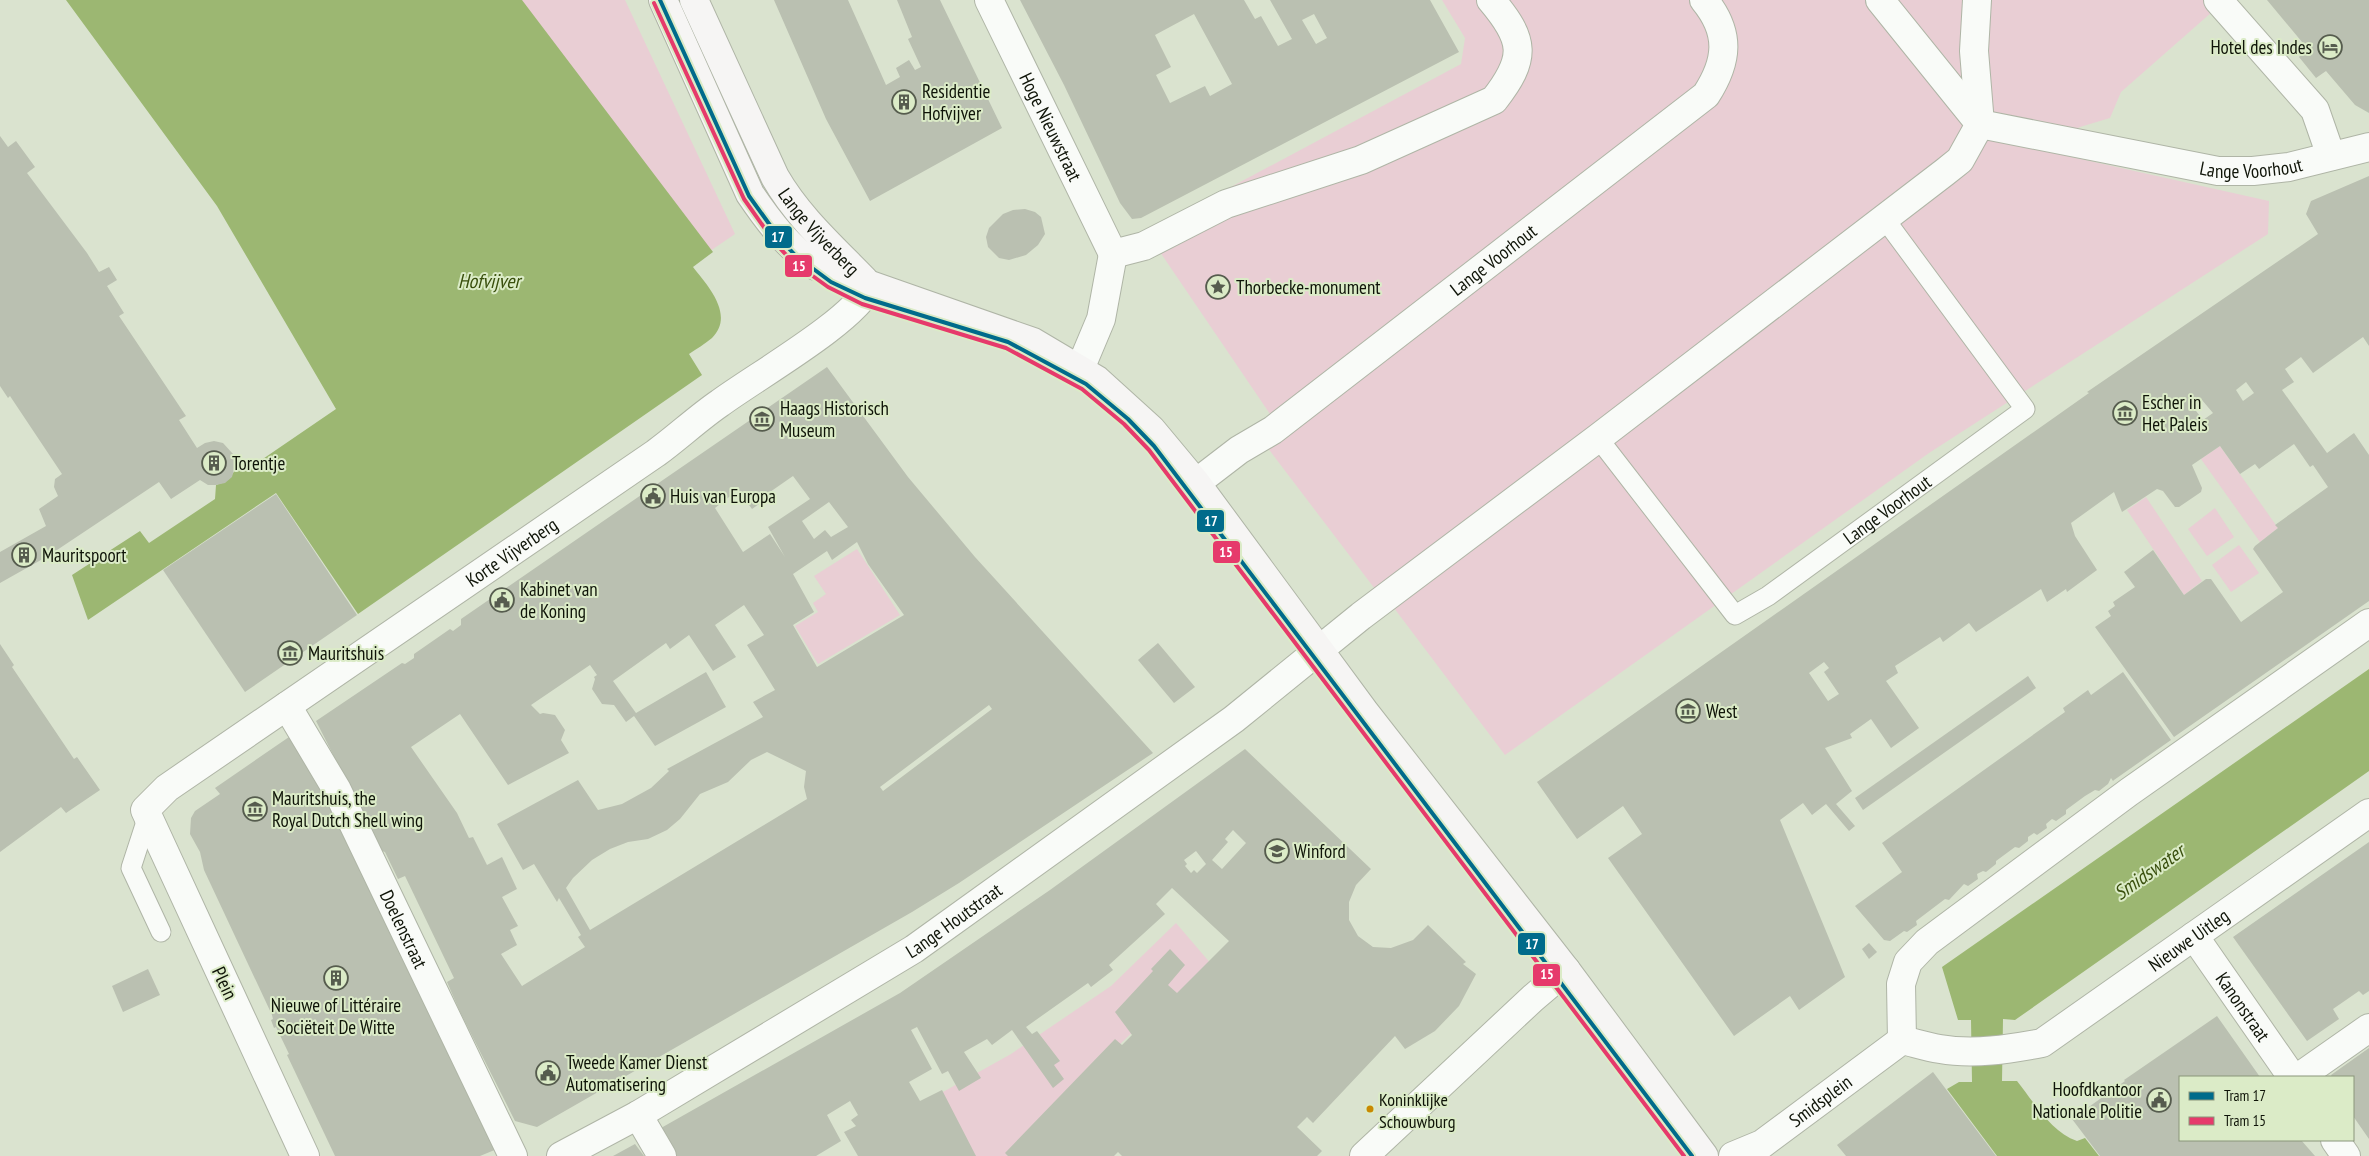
<svg xmlns="http://www.w3.org/2000/svg" width="2369" height="1156" font-family="'PT Sans Narrow',sans-serif">
<rect width="100%" height="100%" fill="#dae3cf"/>
<!-- green -->
<g fill="#e9ced4">
<polygon points="503,0 625,0 735,234 697,260"/>
<polygon points="1442,0 2210,0 2212,12 2121,92 2110,118 2080,127 2036,149 2269,201 2268,234 1929,453 1505,755 1394,608 1378,593 1267,447 1272,417 1160,252 1117,248 1461,64 1465,38"/>
<polygon points="2220,446 2278,528 2260,542 2201,459"/>
<polygon points="2146,497 2202,581 2184,595 2127,510"/>
<polygon points="2215,508 2234,537 2207,556 2188,529"/>
<polygon points="2239,545 2259,573 2231,592 2212,565"/>
<polygon points="857,549 900,615 818,664 795,626 818,612 813,603 826,594 814,576"/>
<polygon points="1176,923 1212,965 1183,997 1174,991 1007,1156 964,1156 934,1097 1011,1054 1111,986"/>
</g>
<!-- water -->
<g fill="#9cb772">
<path d="M66 0H522L713 252 693 267C708 286 735 315 712 338 705 344 696 349 689 354L702 375 358 614 276 493 88 620 72 575 140 531 149 543 215 499 216 485C226 482 231 479 235 469H248L336 409 217 206Z"/>
<path d="M2369 669V771L2015 1020 2003 1019 2002 1081H2017C2033 1101 2051 1132 2077 1141L2085 1138 2099 1156H1997L1947 1089 1959 1082H1972L1971 1020H1958L1942 967Z"/>
</g>
<!-- building -->
<g fill="#bac0b1" fill-rule="evenodd">
<polygon points="774,0 848,0 886,85 900,77 896,68 909,60 915,70 921,67 908,39 912,37 897,0 940,0 1002,128 870,201 826,119"/>
<path d="M1020 0H1244L1255 19 1261 16 1278 46 1292 39 1270 0H1430L1459 52 1141 218 1132 219 1120 203 1064 85ZM1194 14 1232 84 1210 96 1205 86 1170 103 1156 75 1171 67 1155 35ZM1314 14 1327 38 1316 44 1302 20Z"/>
<polygon points="2267,0 2369,0 2369,113 2355,105 2326,71 2316,78 2299,57 2307,48"/>
<polygon points="0,136 8,147 16,141 35,167 27,173 87,253 99,272 109,267 117,280 107,286 124,313 119,316 186,416 179,420 197,448 205,443 214,441 223,443 233,454 236,461 232,477 225,483 216,485 208,485 200,480 171,499 159,482 48,556 0,583 0,552 46,526 39,509 58,496 54,487 55,479 62,474 10,396 8,398 0,386"/>
<path d="M2369 176V346L2363 337 2313 373 2301 357 2285 369 2294 382 2282 390 2327 453 2354 433 2369 455V601L2174 737 2095 627 2111 616 2108 611 2115 606 2113 602 2135 587 2124 572 2153 550 2184 595 2206 579H2211L2241 622 2283 592 2253 549 2255 546 2278 528 2275 525 2328 487 2313 465 2310 467 2294 444 2259 469 2255 464 2240 474 2220 446 2192 465 2202 488 2201 492 2179 507H2175L2163 491 2157 489 2122 512 2114 492 2071 523 2075 536 2097 570 2067 592 2066 589 2047 602 2041 589 1976 632 1969 623 1943 642 1940 637 1895 666 1898 673 1886 681 1919 728 1891 748 1871 719 1850 734 1852 738 1825 748 1852 791 1836 804 1855 826 1849 831 1826 804 1812 815 1803 803 1780 820 1845 977 1799 1010 1790 996 1734 1036 1608 858 1642 834 1623 806 1577 839 1537 782 2089 393 2087 392 2318 234 2306 214 2311 201ZM2246 382 2254 393 2243 401 2236 390ZM2202 400 2213 413 2203 420 2193 407ZM1824 662 1829 668 1824 672 1839 694 1828 701 1809 673Z"/>
<polygon points="1025,209 1035,212 1041,217 1045,234 1038,245 1026,255 1009,260 999,258 988,247 986,237 989,228 1003,214 1013,210"/>
<path d="M827 367 908 477 975 557 1153 753 959 883 912 912 537 1127 515 1121 460 1012 447 982 454 978 405 876 398 879 385 852 382 851 316 721 402 663 405 664 414 658V654L450 629 453 631 461 625V619ZM793 476 810 499 768 527 785 557 770 534 743 552 715 508 738 490 752 509 772 495 770 492ZM829 502 848 527 831 537 825 530 814 539 802 521ZM857 542 868 564 904 615 817 667 793 625 814 612 793 574 827 551 832 560ZM744 605 764 635 747 645 775 690 753 702 763 717 667 769 669 771 651 788 622 804 598 810 578 780 497 824 523 870 534 864 557 902 559 898 581 935 578 937 585 947 522 986 501 954 517 945 510 930 518 926 502 897 517 889 502 857 487 865 473 837 469 838 457 813 411 747 460 714 508 785 569 753 561 740 565 730 555 715 543 713 540 714 531 705 590 665 597 675 594 677 595 679 592 689 602 704 614 705 626 722 634 716 655 746 726 707 706 672 636 713 613 681 666 643 670 649 689 635 713 671 736 657 715 625ZM989 705 992 709 883 791 880 787ZM767 752 806 771 804 787 807 799 590 930 566 888 573 878 592 860 610 849 628 842 648 839 667 830 680 819 700 794 728 782 751 760Z"/>
<polygon points="276,494 357,615 245,692 163,570"/>
<polygon points="1158,643 1195,687 1174,703 1138,660"/>
<polygon points="0,644 14,665 12,667 74,759 77,757 100,790 66,813 61,807 0,852"/>
<polygon points="2123,672 2171,740 2114,780 2113,781 2111,778 2108,784 2099,791 2095,790 2085,796 2066,810 2066,814 2056,821 2052,819 2046,824 2047,828 2037,835 2034,833 2028,837 2028,841 2019,848 2015,847 1996,861 1996,864 1986,872 1983,871 1977,874 1978,879 1968,886 1964,884 1949,900 1945,899 1916,921 1917,925 1907,932 1904,931 1890,941 1884,940 1855,906 1902,872 1882,843 2065,712 2063,708 2088,690 2091,695"/>
<polygon points="2028,676 2036,688 1863,810 1855,798"/>
<polygon points="289,737 330,797 497,1149 480,1156 335,1156 287,1055 289,1054 276,1027 274,1028 271,1020 273,1019 272,1015 204,870 200,852 190,834 191,818 195,811 220,794 215,788"/>
<path d="M1245 749 1371 869 1356 885 1349 902V920L1358 936 1373 947 1391 948 1413 940 1428 925 1466 962 1463 964 1476 974 1459 1006 1435 1031 1405 1049 1395 1036 1313 1123 1307 1117 1297 1127 1322 1151 1317 1156H1122L1118 1152 1114 1156H1008L1005 1153 1115 1039 1122 1045 1132 1035 1115 1012 1153 971 1151 969 1170 949 1185 965 1168 985 1177 993 1229 941 1172 888 1156 904 1165 914 1109 965 1113 970 1091 987 1088 983 1026 1027 1032 1034 1037 1031 1060 1061 1054 1065 1064 1079 1053 1088 1012 1030 992 1045 987 1039 964 1052 981 1078 959 1091 948 1071 942 1074 917 1027 911 1030 932 1069 909 1082 920 1101 942 1090 976 1156H858L844 1132 856 1126 851 1120 858 1115 850 1101 827 1115 841 1141 816 1156H677L661 1128 900 993 1050 890ZM1233 830 1246 843 1222 869 1212 860 1228 842 1225 839ZM1196 851 1206 864 1197 873 1194 870 1191 873 1185 866 1187 864 1184 860Z"/>
<polygon points="2369,842 2369,991 2363,995 2359,991 2333,1009 2339,1019 2307,1041 2233,937"/>
<polygon points="1869,943 1877,952 1869,959 1862,949"/>
<polygon points="148,969 160,995 123,1012 112,986"/>
<polygon points="2217,1016 2260,1077 2180,1077 2180,1140 2301,1140 2315,1156 2100,1156 2072,1119 2125,1081 2124,1080"/>
<polygon points="2369,1048 2369,1139 2353,1116 2353,1077 2332,1077 2331,1075"/>
<polygon points="1933,1072 1996,1156 1846,1156 1837,1145"/>
<polygon points="635,1144 644,1156 613,1156"/>
</g>
<g fill="none" stroke-linecap="round" stroke-linejoin="round">
<!-- lane casing -->
<g stroke="#afb5a6" stroke-width="21">
<g id="lane">
<path id="s1" d="M1598 438 1735 615 1768 596 2025 409 1884 218"/>
<polyline points="145,810 145,825 131,868 161,932"/>
</g>
</g>
<!-- street casing -->
<g stroke="#afb5a6" stroke-width="30">
<g id="street">
<path id="s2" d="M989 0 1113 254"/>
<path id="s3" d="M1880 0 1980 124 2218 171H2253L2289 167 2369 147"/>
<polyline points="2218,0 2315,110 2331,156"/>
<path d="M1113 254 1144 246 1226 204 1361 160 1494 100C1527 58 1525 40 1491 0"/>
<polyline points="1080,369 1101,319 1113,254"/>
<path id="s4" d="M1196 483 1239 450 1273 430 1706 95C1728 61 1731 33 1704 0"/>
<path id="s5" d="M287 706 337 790 513 1156"/>
<path id="s6" d="M2194 936 2292 1077"/>
<polyline points="1902,1040 1901,984 1908,962 1927,942 2129,792 2369,623"/>
<path id="s7" d="M1902 1040C1915 1043 1927 1047 1940 1049 1974 1055 2009 1049 2042 1043L2369 813"/>
<polyline points="2299,1077 2369,1028"/>
<polyline points="638,1115 662,1156"/>
<polyline points="2335,1140 2346,1156"/>
<path id="s8" d="M305 1156 145 810 167 788 656 453C678 437 698 418 720 403 755 377 854 321 870 286"/>
<path id="s9" d="M561 1156 638 1115 914 949 1234 719 1361 616 1598 438 1945 172 1960 160 1980 124 1974 51 1977 0"/>
<polyline points="1364,1156 1533,998 1566,970"/>
<path id="s10" d="M1733 1156 1762 1144 1902 1040"/>
</g>
</g>
<!-- secondary casing -->
<g stroke="#afb5a6" stroke-width="30">
<g id="secondary">
<path d="M663 0 750 194C769 222 788 247 816 266L1033 342 1097 380 1151 429 1196 483 1364 711 1566 970 1704 1156"/>
<path id="s11" d="M694 0 775 177C798 217 832 247 864 280"/>
</g>
</g>
<!-- lane -->
<use href="#lane" stroke="#f9fbf8" stroke-width="19"/>
<!-- street -->
<use href="#street" stroke="#f9fbf8" stroke-width="28"/>
<!-- secondary -->
<use href="#secondary" stroke="#f6f5f4" stroke-width="28"/>
<!-- tram-1 casing -->
<g stroke="#dbebc7" stroke-width="8">
<polyline id="tram-1" points="660,0 749,196 780,239 796,256 831,282 865,298 1008,342 1086,384 1128,419 1154,446 1692,1156"/>
</g>
<!-- tram-2 casing -->
<g stroke="#dbebc7" stroke-width="8">
<polyline id="tram-2" points="654,3 744,199 775,243 792,261 828,287 862,304 1006,348 1082,389 1124,424 1149,450 1684,1156"/>
</g>
<!-- tram-1 -->
<use href="#tram-1" stroke="#006b8b" stroke-width="4"/>
<!-- tram-2 -->
<use href="#tram-2" stroke="#e63a6b" stroke-width="4"/>
</g>
<!-- icons -->
<defs>
<g id="hotel-ring" transform="scale(1.25)"><circle r="9.5" fill="#dbebc7" stroke="#565c4e" stroke-width="1.5"/><path d="M-6-4.5h1.5V1H6V5H4.5V3h-9V5H-6ZM-4 0a1.8 1.8 0 1 1 3.6 0ZM.5 0V-2.5h3Q6-2.5 6 0Z" fill="#565c4e"/></g>
<g id="building-ring" transform="scale(1.25)"><circle r="9.5" fill="#dbebc7" stroke="#565c4e" stroke-width="1.5"/><path d="M-4-6H4V6H1V3H-1V6H-4ZM-2.5-4.3h1.7v1.8h-1.7ZM.8-4.3h1.7v1.8H.8ZM-2.5-1h1.7V.8h-1.7ZM.8-1h1.7V.8H.8Z" fill="#565c4e"/></g>
<g id="sight-ring" transform="scale(1.25)"><circle r="9.5" fill="#dbebc7" stroke="#565c4e" stroke-width="1.5"/><path d="M0-6L1.8-2.2L6-1.7L2.9 1.2L3.7 5.4L0 3.3L-3.7 5.4L-2.9 1.2L-6-1.7L-1.8-2.2Z" fill="#565c4e"/></g>
<g id="museum-ring" transform="scale(1.25)"><circle r="9.5" fill="#dbebc7" stroke="#565c4e" stroke-width="1.5"/><path d="M0-6L6-3V-2H-6V-3ZM-5-1h2V3h-2ZM-1-1h2V3h-2ZM3-1h2V3H3ZM-6 4H6V6H-6Z" fill="#565c4e"/></g>
<g id="civic-ring" transform="scale(1.25)"><circle r="9.5" fill="#dbebc7" stroke="#565c4e" stroke-width="1.5"/><path d="M-.6-6.5H3V-4.5H.6V-3L4-1V1h2V6H-6V1h2V-1L-.6-3ZM-1.2 2.5V6h2.4V2.5Z" fill="#565c4e"/></g>
<g id="school-ring" transform="scale(1.25)"><circle r="9.5" fill="#dbebc7" stroke="#565c4e" stroke-width="1.5"/><path d="M0-5L7-2L0 1L-7-2ZM-4 1L0 2.5L4 1V4Q0 6-4 4Z" fill="#565c4e"/></g>
</defs>
<g fill-rule="evenodd">
<use href="#hotel-ring" x="2330" y="47"/>
<use href="#building-ring" x="904" y="102"/>
<use href="#sight-ring" x="1218" y="287"/>
<use href="#museum-ring" x="2125" y="413"/>
<use href="#museum-ring" x="762" y="419"/>
<use href="#building-ring" x="214" y="463"/>
<use href="#civic-ring" x="653" y="496"/>
<use href="#building-ring" x="24" y="555"/>
<use href="#civic-ring" x="502" y="600"/>
<use href="#museum-ring" x="290" y="653"/>
<use href="#museum-ring" x="1688" y="711"/>
<use href="#museum-ring" x="255" y="809"/>
<use href="#school-ring" x="1277" y="851"/>
<use href="#building-ring" x="336" y="978"/>
<use href="#civic-ring" x="548" y="1073"/>
<use href="#civic-ring" x="2159" y="1100"/>
</g>
<!-- markers -->
<circle fill="#c98902" stroke="#dbebc7" stroke-width="2" cx="1370" cy="1109" r="4.5"/>
<g text-anchor="middle" dominant-baseline="central" stroke-width="4" stroke-linejoin="round" paint-order="stroke">
<!-- bus labels -->
<g font-size="18" fill="#0f1408" stroke="#dbebc7" text-anchor="start">
<text x="1379" y="1099">Koninklijke<tspan x="1379" dy="22">Schouwburg</tspan></text>
</g>
<!-- poi labels -->
<g font-size="19" fill="#0f1408" stroke="#dbebc7" text-anchor="start">
<text x="2312" y="47" text-anchor="end">Hotel des Indes</text>
<text x="922" y="91">Residentie<tspan x="922" dy="22">Hofvijver</tspan></text>
<text x="1236" y="287">Thorbecke-monument</text>
<text x="2142" y="402">Escher in<tspan x="2142" dy="22">Het Paleis</tspan></text>
<text x="780" y="408">Haags Historisch<tspan x="780" dy="22">Museum</tspan></text>
<text x="232" y="463">Torentje</text>
<text x="670" y="496">Huis van Europa</text>
<text x="42" y="555">Mauritspoort</text>
<text x="520" y="589">Kabinet van<tspan x="520" dy="22">de Koning</tspan></text>
<text x="308" y="653">Mauritshuis</text>
<text x="1706" y="711">West</text>
<text x="272" y="798">Mauritshuis, the<tspan x="272" dy="22">Royal Dutch Shell wing</tspan></text>
<text x="1294" y="851">Winford</text>
<text x="336" y="1005" text-anchor="middle">Nieuwe of Littéraire<tspan x="336" dy="22">Sociëteit De Witte</tspan></text>
<text x="566" y="1062">Tweede Kamer Dienst<tspan x="566" dy="22">Automatisering</tspan></text>
<text x="2142" y="1089" text-anchor="end">Hoofdkantoor<tspan x="2142" dy="22">Nationale Politie</tspan></text>
</g>
<!-- street labels -->
<g font-size="19" fill="#0f1408" stroke="#dbebc7">
<text stroke="none"><textPath href="#s2" startOffset="141">Hoge Nieuwstraat</textPath></text>
<text stroke="none"><textPath href="#s3" startOffset="435">Lange Voorhout</textPath></text>
<text stroke="none"><textPath href="#s11" startOffset="265">Lange Vijverberg</textPath></text>
<text stroke="none"><textPath href="#s4" startOffset="372">Lange Voorhout</textPath></text>
<text stroke="none"><textPath href="#s1" startOffset="409">Lange Voorhout</textPath></text>
<text stroke="none"><textPath href="#s8" startOffset="830">Korte Vijverberg</textPath></text>
<text stroke="none"><textPath href="#s9" startOffset="458">Lange Houtstraat</textPath></text>
<text stroke="none"><textPath href="#s5" startOffset="252">Doelenstraat</textPath></text>
<text stroke="none"><textPath href="#s7" startOffset="321">Nieuwe Uitleg</textPath></text>
<text transform="translate(225 983) rotate(65)">Plein</text>
<text stroke="none"><textPath href="#s6" startOffset="86">Kanonstraat</textPath></text>
<text stroke="none"><textPath href="#s10" startOffset="104">Smidsplein</textPath></text>
</g>
<!-- water labels -->
<g font-size="20" font-style="italic" fill="#394f0d" stroke="#dbebc7">
<text x="489" y="281">Hofvijver</text>
<text transform="translate(2149 872) rotate(-35)">Smidswater</text>
</g>
</g>
<g stroke="#dbebc7" stroke-width="2">
<rect x="764" y="225" width="29" height="24" rx="5" fill="#006b8b"/>
<rect x="784" y="254" width="29" height="24" rx="5" fill="#e63a6b"/>
<rect x="1196" y="509" width="29" height="24" rx="5" fill="#006b8b"/>
<rect x="1212" y="540" width="29" height="24" rx="5" fill="#e63a6b"/>
<rect x="1517" y="932" width="29" height="24" rx="5" fill="#006b8b"/>
<rect x="1532" y="963" width="29" height="24" rx="5" fill="#e63a6b"/>
</g>
<g font-size="14" text-anchor="middle" font-weight="bold" fill="#fff">
<text x="778" y="242">17</text>
<text x="799" y="271">15</text>
<text x="1211" y="526">17</text>
<text x="1226" y="557">15</text>
<text x="1532" y="949">17</text>
<text x="1547" y="979">15</text>
</g>
<!-- legend -->
<rect x="2179" y="1076" width="175" height="65" fill="#dbebc7" stroke="#89957b"/>
<rect x="2189" y="1092" width="25" height="8" fill="#006b8b" stroke="#89957b"/>
<text x="2224" y="1101" font-size="15" fill="#0f1408">Tram 17</text>
<rect x="2189" y="1117" width="25" height="8" fill="#e63a6b" stroke="#89957b"/>
<text x="2224" y="1126" font-size="15" fill="#0f1408">Tram 15</text>
</svg>
